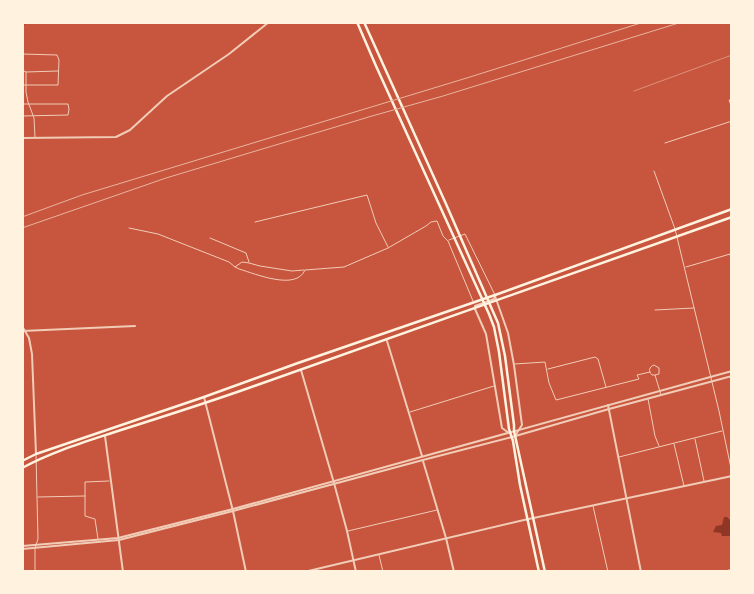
<svg xmlns="http://www.w3.org/2000/svg" width="754" height="594" font-family="Figtree,sans-serif">
<rect width="100%" height="100%" fill="#c8553d"/>
<!-- water -->
<polygon fill="#8f3625" points="724,517 727,517 731,521 731,535 729,536 722,536 721,533 713,532 716,526 722,525"/>
<g fill="none" stroke-linecap="round" stroke-linejoin="round">
<!-- stream -->
<polyline stroke="#8f3625" stroke-width="1" points="22,26 27,22"/>
<!-- service -->
<polyline stroke="#f1ccb7" stroke-width="0.5" points="634,91 732,55"/>
<!-- pedestrian -->
<g stroke="#f1ccb7" stroke-width="1">
<polyline points="38,497 85,496"/>
<polyline points="98,539 95,519 85,516 85,482 109,481"/>
</g>
<!-- minor -->
<g stroke="#f1ccb7" stroke-width="1">
<polyline points="22,54 57,55 59,60 58,85 22,85"/>
<polyline points="22,70 26,72 58,71"/>
<polyline points="26,72 26,92 28,102 34,118 35,137"/>
<polyline points="732,100 729,100 732,108"/>
<polyline points="22,104 68,104 69,109 68,115 22,116"/>
<polyline points="665,143 732,121"/>
<polyline points="654,171 675,229 719,411 732,473"/>
<polyline points="255,222 367,195 376,223 388,247"/>
<polyline points="129,228 158,234 229,262 235,267 242,262 249,263 260,266 292,271 304,270"/>
<polyline points="210,238 246,253 249,262"/>
<polyline points="449,240 465,234 495,295"/>
<path d="M235 267 239 269C256 274 296 291 305 270L344 267 388 248 426 226 431 222 437 221 443 236 448 241 473 301"/>
<polyline points="686,267 730,254 732,262"/>
<polyline points="655,310 694,308"/>
<polyline points="515,364 545,362 549,383 556,400 639,379 637,375 650,372"/>
<polyline points="548,369 595,357 598,359 606,387"/>
<path d="M655 375H652C648 371 649 367 654 365L659 368V374L655 375 661 395"/>
<polyline points="648,399 655,436 659,446"/>
<polyline points="410,412 494,386"/>
<polyline points="695,439 704,481"/>
<polyline points="674,444 684,486"/>
<polyline points="619,457 722,431"/>
<polyline points="593,506 608,572"/>
<polyline points="348,531 437,510"/>
<polyline points="379,555 383,572"/>
<polyline points="35,572 35,548 38,539 36,455"/>
</g>
<!-- tertiary -->
<g stroke="#f1ccb7" stroke-width="2">
<polyline points="22,138 116,137 130,130 167,96 229,54 269,22"/>
<polyline points="495,296 494,299 475,306 475,309 486,334 502,428 509,433"/>
<polyline points="495,296 508,333 514,365 522,425 515,436"/>
<polyline points="22,326 29,338 32,354 36,454"/>
<polyline points="22,331 135,326"/>
<polyline points="387,341 422,456"/>
<polyline points="301,370 334,483 347,531 356,572"/>
<polyline points="204,397 233,511 246,572"/>
<polyline points="608,405 641,572"/>
<polyline points="105,436 123,572"/>
<polyline points="423,461 446,538 454,572"/>
<polyline points="22,546 118,538 233,509 732,371"/>
<polyline points="22,549 119,540 233,511 423,460 512,437 609,409 732,376"/>
<polyline points="304,572 524,520 732,476"/>
</g>
<!-- secondary -->
<polyline stroke="#fff3e0" stroke-width="2" points="723,572 732,570"/>
<!-- primary -->
<g stroke="#fff3e0" stroke-width="2.5">
<polyline points="357,22 376,66 489,314 494,327 499,352 509,429 513,441 520,485 539,572"/>
<polyline points="364,22 446,204 498,323 505,356 514,425 514,431 545,572"/>
<polyline points="22,461 36,454 204,397 298,363 498,294 732,209"/>
<path d="M22 468C53 451 88 441 121 430 162 417 203 404 243 390 406 333 569 276 732 217"/>
</g>
<!-- rail -->
<g stroke="#e9b49f" stroke-width="1">
<polyline points="22,217 82,195 470,77 644,22"/>
<polyline points="22,228 166,178 372,116 443,96 682,22"/>
</g>
</g>
<!-- border -->
<rect width="754" height="594" fill="none" stroke="#fff3e0" stroke-width="48"/>
</svg>
